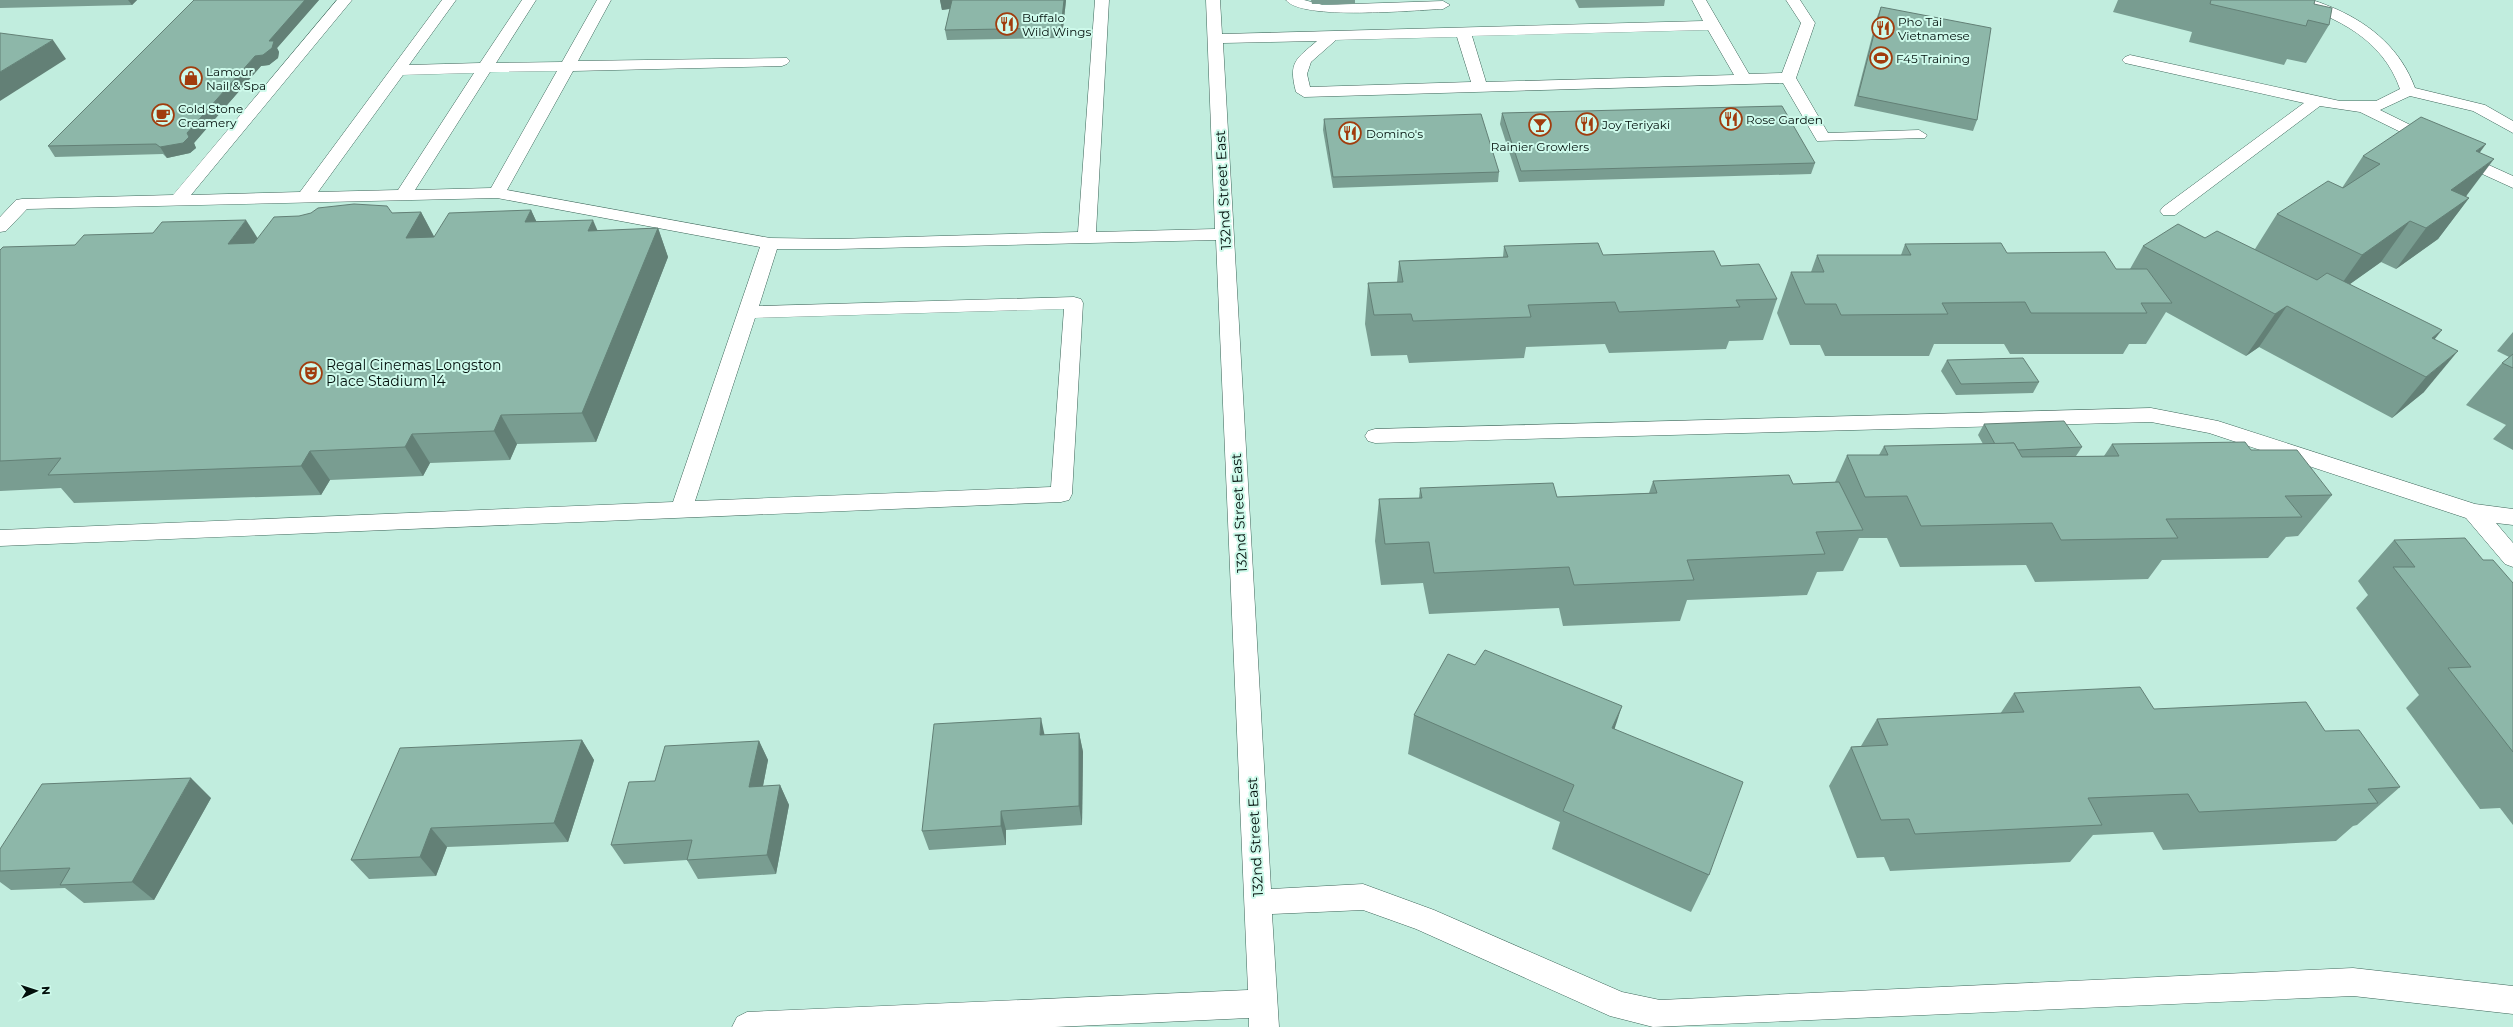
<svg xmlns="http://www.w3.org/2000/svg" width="2513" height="1027" font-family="Montserrat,sans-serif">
<rect width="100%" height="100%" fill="#c1edde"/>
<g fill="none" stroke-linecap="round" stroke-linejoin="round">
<!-- minor casing -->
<g stroke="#3d6559" stroke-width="1">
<g id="minor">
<path d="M337 0H352L191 195 300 192 442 0H456L409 65 480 63 522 0H536L496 63 562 62 597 0H611L578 61 787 58 790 61 787 64 782 66 573 71 507 190 770 238 837 239 1078 232 1095 0H1109L1096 232 1215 229 1206 0H1220L1222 34 1703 21 1692 0H1706L1749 74 1782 73 1801 23 1786 0H1800L1815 23 1796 78 1828 133 1919 130 1927 135 1925 138 1817 141 1783 83 1304 97 1296 92C1288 62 1296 59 1317 41L1223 43 1271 889 1363 884 1434 910 1622 992 1660 1000 2353 968 2513 986V1014L2353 996 1653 1027 1610 1016 1416 929 1363 910 1272 914 1279 1027H1249V1018L1055 1027H732L737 1017 747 1012 1248 990 1216 240 837 249H777L759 306 1074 297 1081 299 1083 303 1072 494 1069 500 1061 502 0 546V530L673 502 760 247 497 198 27 209 6 231 0 232V217L16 200 22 199 173 195ZM1708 30 1734 75 1486 82 1472 36ZM1457 37 1471 82 1310 87 1307 74 1311 62 1336 40ZM557 71 491 188 415 190 490 72ZM474 73 398 190 318 192 403 75ZM1064 309 1051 487 695 501 755 318Z"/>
<path d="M1286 0H1304L1323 5 1443 1 1450 5 1443 9C1415 10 1301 21 1286 0Z"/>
<path d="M2288 0C2295 0 2302 0 2310 0 2318 1 2328 6 2336 9 2372 25 2401 50 2415 88L2485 105 2513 121V133L2473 111 2410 96 2380 110 2437 138 2439 142 2437 146 2431 147 2360 112 2320 106 2175 215H2163L2160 211 2163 207 2304 103 2125 63 2122 60 2125 57 2130 55 2340 101H2376L2400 89C2383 40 2338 17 2290 3Z"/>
<polygon points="2460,152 2513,176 2513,188 2454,161 2452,157 2454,153"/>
<polygon points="2151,408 2218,421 2475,504 2513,509 2513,525 2496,523 2513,543 2513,567 2505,564 2466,518 2209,433 2151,422 1375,443 1368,441 1365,436 1368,431 1375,429"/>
</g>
</g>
<!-- minor -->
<use href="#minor" fill="#fff" fill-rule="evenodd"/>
</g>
<!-- wall -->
<g fill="#799d91">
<polygon points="0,0 137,0 132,5 0,8"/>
<polygon points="194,0 319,0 277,48 279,52 278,58 269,65 261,66 194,143 196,148 190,153 167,158 163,154 55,157 48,146"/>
<polygon points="940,0 1066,0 1062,38 947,40 945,30 950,9 942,10"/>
<polygon points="1311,0 1355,0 1355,4 1312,4"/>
<polygon points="1575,0 1665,0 1664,6 1579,8"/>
<polygon points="2118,0 2315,0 2314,4 2329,25 2306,63 2287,59 2284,65 2189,42 2192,32 2113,12"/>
<polygon points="1881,7 1977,120 1973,131 1854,106 1877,17"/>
<polygon points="1502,113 1815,163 1811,174 1519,182 1500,124"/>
<polygon points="1324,119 1499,172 1498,182 1333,188 1323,130"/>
<polygon points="2480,153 2466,197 2469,198 2438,239 2396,269 2381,262 2350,284 2435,339 2424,392 2392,418 2259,347 2246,356 2166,312 2146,344 2129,344 2123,354 2010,354 2004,344 1934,344 1929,356 1825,356 1820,345 1790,345 1777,313 1791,272 1811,272 1817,255 1901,255 1905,244 2007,253 2116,269 2130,269 2143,246 2205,238 2255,249 2277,214 2342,188 2363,156"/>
<polygon points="531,210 536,221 598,231 658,228 668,257 596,442 517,444 510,460 430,463 423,476 330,480 321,495 74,503 61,488 0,491 0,250 75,245 258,238 392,213 421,212 434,237"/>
<polygon points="1504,246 1721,266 1777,299 1763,340 1729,341 1726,349 1609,353 1605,344 1526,347 1524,358 1409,363 1407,355 1371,356 1365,324 1368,283 1397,282 1399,261 1503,257"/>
<polygon points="2513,332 2513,450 2493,439 2506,425 2466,405 2502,363 2509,357 2497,351"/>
<polygon points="1947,360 2039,382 2033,393 1956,395 1941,371"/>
<polygon points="1984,424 2082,447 2076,456 2104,456 2112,444 2251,450 2332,495 2298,536 2286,537 2268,558 2162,560 2148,579 2035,582 2026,565 1900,567 1887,538 1859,538 1843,571 1817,572 1807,595 1687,600 1680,621 1563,626 1559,608 1429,614 1423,583 1381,585 1375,541 1379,499 1419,498 1420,488 1557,497 1649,493 1653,481 1793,484 1835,482 1847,455 1879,455 1884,446 1983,444 1978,435"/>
<polygon points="2394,540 2483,560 2513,583 2513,825 2500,808 2480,809 2406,708 2419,695 2356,608 2368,595 2358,581"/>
<polygon points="2014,693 2154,709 2325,731 2400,787 2357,825 2353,826 2336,841 2163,850 2153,832 2093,835 2070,862 1890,871 1884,857 1857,858 1829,786 1851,747 1861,746 1877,719 2000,714"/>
<polygon points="1414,715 1614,728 1709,875 1691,912 1552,849 1560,822 1408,754"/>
<polygon points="1079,733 1083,752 1082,825 1006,830 1006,845 929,850 922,831 1045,735"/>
<polygon points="582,740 594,760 568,842 447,847 436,876 369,879 351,860"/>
<polygon points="759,741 768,760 763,786 780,785 789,805 776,874 698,879 687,860 624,864 611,845 655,781"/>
<polygon points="211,798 154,900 84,903 65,888 11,890 0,882 0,849"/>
</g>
<!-- shaded-wall -->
<g fill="#638076">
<polygon points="128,0 137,0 132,5"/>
<polygon points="305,0 319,0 277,48 279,52 278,58 269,65 261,66 194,143 196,148 190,153 167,158 160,147 187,133"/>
<polygon points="940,0 953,0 954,8 942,10"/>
<polygon points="1064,0 1066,0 1062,38 1061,28"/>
<polygon points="53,40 66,59 0,101 0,72"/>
<polygon points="2486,144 2457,184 2476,151"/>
<polygon points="2494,159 2464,199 2451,190"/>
<polygon points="2469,198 2438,239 2396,269 2426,228"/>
<polygon points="531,210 544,238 525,222"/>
<polygon points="421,212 436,240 406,238"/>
<polygon points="246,220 264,248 228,244"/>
<polygon points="593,220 605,248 588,231"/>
<polygon points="2410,221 2381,262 2333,296 2362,255"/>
<polygon points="658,228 668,257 596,442 582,413"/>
<polygon points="2287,306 2259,347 2246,356 2275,314"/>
<polygon points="2442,330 2411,369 2432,338"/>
<polygon points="2458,351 2424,392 2392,418 2426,377"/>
<polygon points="501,415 517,444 510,460 494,431"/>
<polygon points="412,434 430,463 423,476 405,447"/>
<polygon points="310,451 330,480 321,495 301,466"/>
<polygon points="1622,706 1609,746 1612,728"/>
<polygon points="1041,718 1045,737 1040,735"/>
<polygon points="1079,733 1083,752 1082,825 1079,806"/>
<polygon points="582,740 594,760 568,842 554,823"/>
<polygon points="759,741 768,760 759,806 749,787"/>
<polygon points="191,778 211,798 154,900 132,882"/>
<polygon points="780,785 789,805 776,874 767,855"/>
<polygon points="1001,811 1006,830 1006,845 1001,826"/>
<polygon points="431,828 447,847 436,876 420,857"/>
</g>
<!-- building -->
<g fill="#8db7a9" stroke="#638076">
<polygon points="194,0 305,0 269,41 274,41 272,48 263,55 255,56 187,133 189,137 183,143 160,147 156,144 48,146"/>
<polygon points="952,0 1064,0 1061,28 945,30"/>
<polygon points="2211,0 2315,0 2314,4 2332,8 2329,25 2308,20 2306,26 2210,4"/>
<polygon points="1881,7 1991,28 1977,120 1858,96"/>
<polygon points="0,33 53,40 0,72"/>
<polygon points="1782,106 1815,163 1521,171 1502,113"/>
<polygon points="1481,114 1499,172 1333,177 1324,119"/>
<polygon points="2421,117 2486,144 2476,151 2494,159 2451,190 2469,198 2426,228 2410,221 2362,255 2277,214 2328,181 2343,188 2380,164 2363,156"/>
<polygon points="354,204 387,206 392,213 421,212 406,238 434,237 449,213 531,210 525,222 593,220 588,231 658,228 582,413 501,415 494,431 412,434 405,447 310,451 301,466 48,475 61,458 0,461 0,250 3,247 75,245 84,235 153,233 162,222 246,220 228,244 254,243 274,217 299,216 311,213 318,208"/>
<polygon points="2178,224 2205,238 2217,231 2317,280 2327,273 2442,330 2432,338 2458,351 2426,377 2287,306 2275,314 2143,246"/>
<polygon points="1598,243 1603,255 1714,251 1721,266 1759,264 1777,299 1736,300 1740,307 1619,312 1615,302 1528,305 1531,317 1413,321 1411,314 1374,315 1368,283 1403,282 1399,261 1508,257 1504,246"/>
<polygon points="2001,243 2007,253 2105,252 2116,269 2147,269 2172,303 2141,303 2147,313 2031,313 2025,302 1942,303 1948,314 1841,315 1836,304 1805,304 1791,272 1824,272 1817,255 1911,255 1905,244"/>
<polygon points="2513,354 2513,368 2502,363"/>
<polygon points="2023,358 2039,382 1961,384 1947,360"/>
<polygon points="2064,421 2082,447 2018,450 2014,443 1995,444 1984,424"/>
<polygon points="2245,442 2251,450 2297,450 2332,495 2285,496 2302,517 2166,519 2178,538 2061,540 2052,523 1921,526 1907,496 1865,497 1847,455 1888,455 1884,446 2014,443 2022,457 2119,456 2112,444"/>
<polygon points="1789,475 1793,484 1839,482 1863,530 1816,532 1825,554 1687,560 1694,580 1574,585 1569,567 1434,573 1429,542 1385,544 1379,499 1422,498 1420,488 1553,483 1557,497 1657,493 1653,481"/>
<polygon points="2465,538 2483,560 2493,560 2513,583 2513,752 2448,668 2471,667 2393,567 2415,567 2394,540"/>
<polygon points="1485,650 1622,706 1612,728 1743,782 1709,875 1563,811 1574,785 1414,715 1448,654 1475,665"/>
<polygon points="2140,687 2154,709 2306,702 2325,731 2359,730 2400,787 2368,789 2378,803 2199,812 2188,794 2088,798 2102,825 1915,834 1909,819 1881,820 1851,747 1888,745 1877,719 2024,712 2014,693"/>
<polygon points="1041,718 1040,735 1079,733 1079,806 1001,811 1001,826 922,831 934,724"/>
<polygon points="582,740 554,823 431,828 420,857 351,860 400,748"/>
<polygon points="759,741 749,787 780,785 767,855 687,860 692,840 611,845 629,782 655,781 665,746"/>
<polygon points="191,778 132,882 60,885 70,868 0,871 0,849 42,784"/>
</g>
<!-- icons -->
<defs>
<g id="restaurant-ring" transform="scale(1.15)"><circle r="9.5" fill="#cefaeb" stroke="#a13c0d" stroke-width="1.5"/><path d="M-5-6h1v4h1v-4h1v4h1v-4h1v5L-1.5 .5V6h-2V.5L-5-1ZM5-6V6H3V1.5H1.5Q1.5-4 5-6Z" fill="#a13c0d"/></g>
<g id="stadium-ring" transform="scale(1.15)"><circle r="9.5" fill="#cefaeb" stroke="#a13c0d" stroke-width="1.5"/><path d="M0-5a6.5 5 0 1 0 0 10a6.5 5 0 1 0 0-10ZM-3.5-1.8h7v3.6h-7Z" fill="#a13c0d"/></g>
<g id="shop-ring" transform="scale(1.15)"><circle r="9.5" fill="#cefaeb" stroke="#a13c0d" stroke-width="1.5"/><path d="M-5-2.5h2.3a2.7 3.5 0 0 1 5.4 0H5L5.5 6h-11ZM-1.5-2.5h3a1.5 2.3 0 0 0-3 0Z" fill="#a13c0d"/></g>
<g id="cafe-ring" transform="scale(1.15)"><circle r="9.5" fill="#cefaeb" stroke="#a13c0d" stroke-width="1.5"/><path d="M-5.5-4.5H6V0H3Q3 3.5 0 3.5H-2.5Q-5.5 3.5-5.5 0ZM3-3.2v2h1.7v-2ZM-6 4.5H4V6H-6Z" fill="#a13c0d"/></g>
<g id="bar-ring" transform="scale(1.15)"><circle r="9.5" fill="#cefaeb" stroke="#a13c0d" stroke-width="1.5"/><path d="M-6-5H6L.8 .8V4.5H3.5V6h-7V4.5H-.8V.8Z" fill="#a13c0d"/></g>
<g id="theatre-ring" transform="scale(1.15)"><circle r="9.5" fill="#cefaeb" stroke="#a13c0d" stroke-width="1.5"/><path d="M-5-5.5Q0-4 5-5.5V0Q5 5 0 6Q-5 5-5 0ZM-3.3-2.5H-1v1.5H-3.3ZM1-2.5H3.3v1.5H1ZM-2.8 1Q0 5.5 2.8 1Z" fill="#a13c0d"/></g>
</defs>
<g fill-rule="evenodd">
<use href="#restaurant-ring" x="1007" y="24"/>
<use href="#restaurant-ring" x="1883" y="28"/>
<use href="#stadium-ring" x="1881" y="58"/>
<use href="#shop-ring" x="191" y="78"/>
<use href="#cafe-ring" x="163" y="115"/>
<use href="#restaurant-ring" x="1731" y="119"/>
<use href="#restaurant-ring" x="1587" y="124"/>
<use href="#bar-ring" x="1540" y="125"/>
<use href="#restaurant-ring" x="1350" y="133"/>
<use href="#theatre-ring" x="311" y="373"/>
</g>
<g text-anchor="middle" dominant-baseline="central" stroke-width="4" stroke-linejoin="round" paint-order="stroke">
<!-- far-poi labels -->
<g font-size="12" fill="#020f0b" stroke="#cefaeb" text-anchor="start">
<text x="1022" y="17">Buffalo<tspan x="1022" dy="14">Wild Wings</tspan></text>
<text x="1898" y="21">Pho Tai<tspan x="1898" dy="14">Vietnamese</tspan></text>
<text x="1896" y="58">F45 Training</text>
<text x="206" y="71">Lamour<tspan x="206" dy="14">Nail &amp; Spa</tspan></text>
<text x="178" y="108">Cold Stone<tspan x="178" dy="14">Creamery</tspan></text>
<text x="1746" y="119">Rose Garden</text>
<text x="1602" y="124">Joy Teriyaki</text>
<text x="1366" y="133">Domino's</text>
<text x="1540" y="146" text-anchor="middle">Rainier Growlers</text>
</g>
<!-- street labels -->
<g font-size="14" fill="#020f0b" stroke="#cefaeb">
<text transform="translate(1223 190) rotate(-93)">132nd Street East</text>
<text transform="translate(1239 513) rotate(-93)">132nd Street East</text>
<text transform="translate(1255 837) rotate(-93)">132nd Street East</text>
</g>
<!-- poi labels -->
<g font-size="14" fill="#020f0b" stroke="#cefaeb" text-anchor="start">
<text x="326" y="365">Regal Cinemas Longston<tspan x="326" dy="16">Place Stadium 14</tspan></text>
</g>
</g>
<!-- north arrow -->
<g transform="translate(36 991) rotate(87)" stroke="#cefaeb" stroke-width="3" paint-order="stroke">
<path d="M0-3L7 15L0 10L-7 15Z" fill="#020f0b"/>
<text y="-6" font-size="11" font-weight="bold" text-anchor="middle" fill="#020f0b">N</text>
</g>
</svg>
